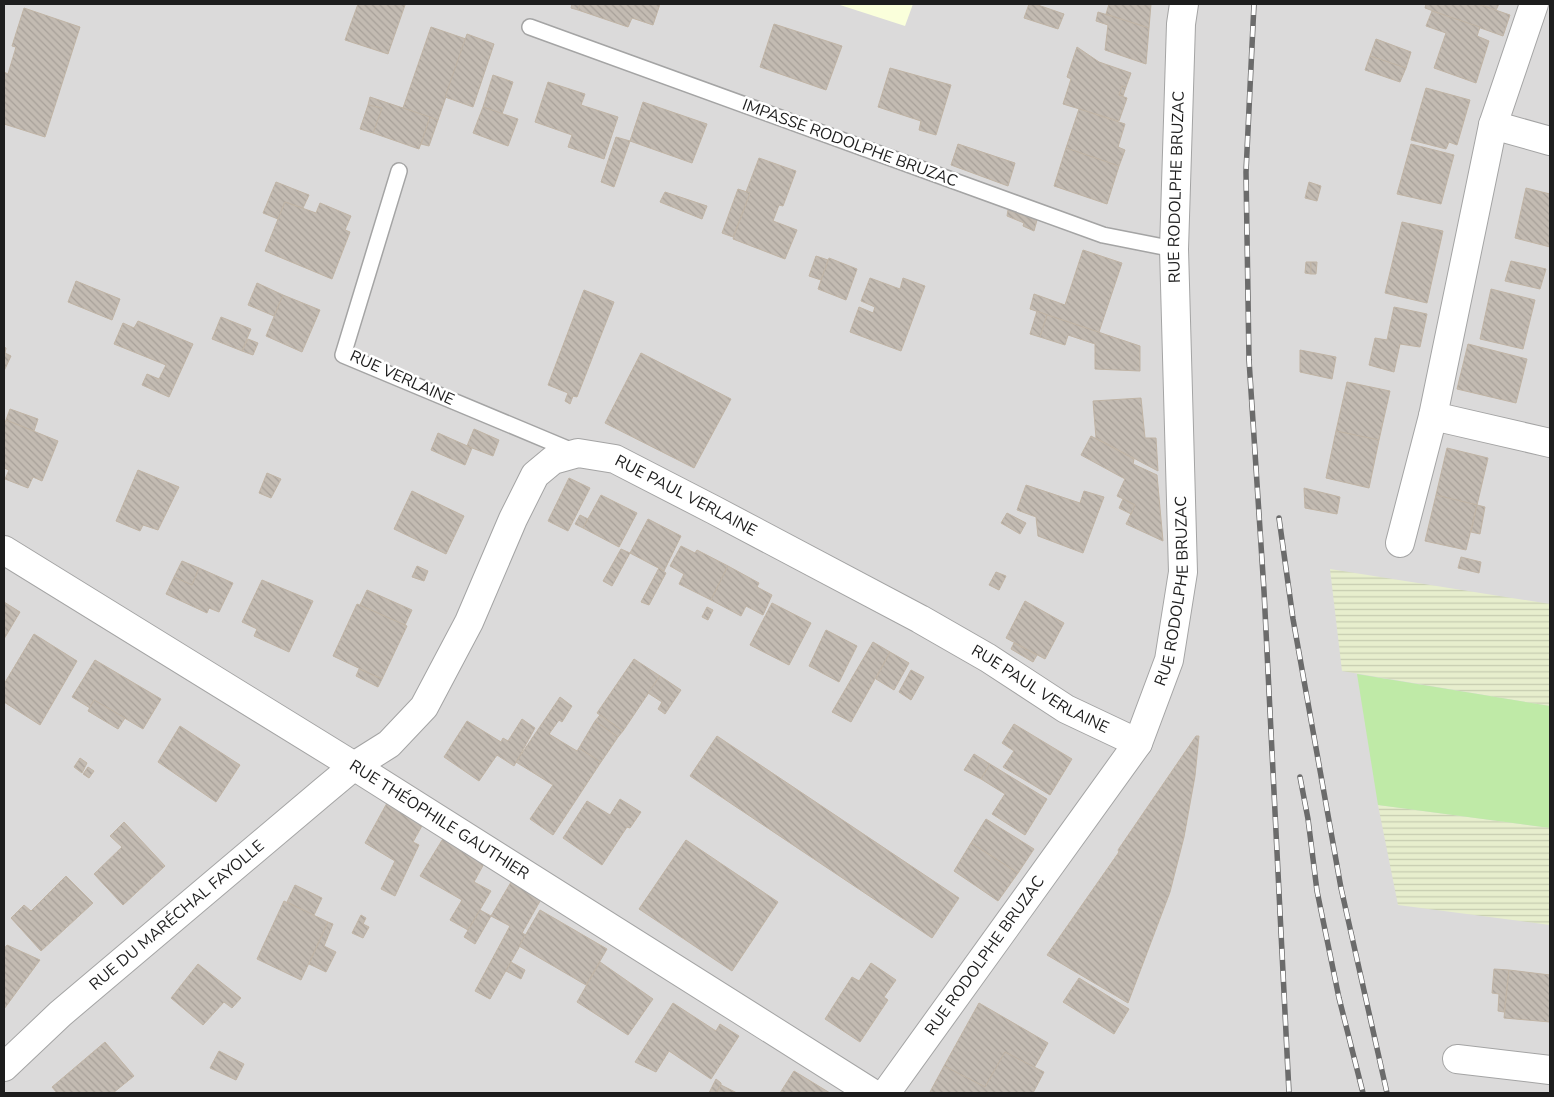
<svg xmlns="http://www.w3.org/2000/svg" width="1554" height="1097" font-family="'Nunito Sans',sans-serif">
<defs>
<pattern id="farmland-rules" width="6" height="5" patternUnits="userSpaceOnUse" patternTransform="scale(1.25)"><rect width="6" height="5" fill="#e7eecd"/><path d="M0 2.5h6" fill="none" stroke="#c6ccb0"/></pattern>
<pattern id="building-back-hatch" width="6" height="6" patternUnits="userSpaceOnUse" patternTransform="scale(1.25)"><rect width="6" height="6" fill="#c3bbb2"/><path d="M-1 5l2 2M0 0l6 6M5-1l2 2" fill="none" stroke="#a7a099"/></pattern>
</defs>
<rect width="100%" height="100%" fill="#eeece2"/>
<!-- residential -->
<rect fill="#dbdada" x="4" y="4" width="1546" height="1089"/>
<!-- education -->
<polygon fill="#faffdb" points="837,4 913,4 905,26"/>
<!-- farmland -->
<g fill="url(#farmland-rules)">
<polygon points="1330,569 1550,604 1550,706 1342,671"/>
<polygon points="1378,805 1550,828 1550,925 1398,905"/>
</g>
<!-- grass -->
<polygon fill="#bfeaa7" points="1357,674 1550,706 1550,828 1378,805"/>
<!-- building -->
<g fill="url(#building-back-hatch)" stroke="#c0b4a5">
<polygon points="358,4 401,4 405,5 388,54 345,40"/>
<polygon points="572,4 580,4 578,10 571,8"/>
<polygon points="580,4 660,4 653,25 632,18 628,27 578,10"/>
<polygon points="1029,4 1035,4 1064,14 1058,29 1024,18"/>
<polygon points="1109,4 1151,4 1149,28 1106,14"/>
<polygon points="1426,4 1478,4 1510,15 1503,36 1425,8"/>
<polygon points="1478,4 1499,4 1496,10"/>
<polygon points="24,8 80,27 45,137 4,124 4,72 8,74 16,47 12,46"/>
<polygon points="1432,11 1480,27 1477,36 1489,41 1476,83 1434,68 1446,33 1426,26"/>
<polygon points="1098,12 1149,28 1146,64 1105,50 1108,25 1096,21"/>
<polygon points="774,24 842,46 826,90 760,67"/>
<polygon points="431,27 466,39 438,120 403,108"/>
<polygon points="467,34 494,44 473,107 445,97"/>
<polygon points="1376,39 1411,52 1406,68 1370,56"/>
<polygon points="1077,47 1099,62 1131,73 1126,87 1122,86 1119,95 1127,98 1119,121 1063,104 1071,79 1067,77"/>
<polygon points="1370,56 1406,68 1400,82 1365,70"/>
<polygon points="890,68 951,85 936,135 919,130 921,121 878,107"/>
<polygon points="493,75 513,82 502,114 483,107"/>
<polygon points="548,82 585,94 581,105 618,117 604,159 568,147 572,135 535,122"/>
<polygon points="1122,86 1126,87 1123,96 1119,95"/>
<polygon points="1426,88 1470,100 1457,145 1449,142 1446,149 1411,140"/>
<polygon points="370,97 430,117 419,149 373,133 382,108 368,105"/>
<polygon points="643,102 707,124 692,163 630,141"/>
<polygon points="368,105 382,108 373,133 360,129"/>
<polygon points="483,107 518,119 508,146 473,133"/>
<polygon points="1079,109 1125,124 1118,147 1125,150 1119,166 1066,148"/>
<polygon points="430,117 438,120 429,146 421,144"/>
<polygon points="616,137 630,141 614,187 601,182"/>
<polygon points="958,144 1015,163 1008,186 951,165"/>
<polygon points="1411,144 1454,155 1441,204 1397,194"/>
<polygon points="1066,148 1119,166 1107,204 1054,186"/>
<polygon points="759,158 796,171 783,206 779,205 773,221 797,230 785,259 733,239 750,193 746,192"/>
<polygon points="276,182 309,195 303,208 285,202 278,219 263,213"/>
<polygon points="1309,182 1321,186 1317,201 1305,198"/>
<polygon points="1526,188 1550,194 1550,247 1515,238"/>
<polygon points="738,189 750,193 733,237 722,233"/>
<polygon points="665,192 707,206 702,219 660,202"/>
<polygon points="285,202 316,213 320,203 351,216 345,230 350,232 332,279 265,251"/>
<polygon points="1008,210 1037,220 1034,231 1023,226 1024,223 1007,216"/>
<polygon points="1402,222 1443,231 1427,303 1385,293"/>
<polygon points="1083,250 1122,263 1099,332 1030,309 1034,294 1065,305"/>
<polygon points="816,256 828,260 821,280 809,276"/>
<polygon points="829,258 857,269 846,300 818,289"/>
<polygon points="1511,261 1546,269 1540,289 1505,281"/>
<polygon points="1306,262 1311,262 1311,274 1305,273"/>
<polygon points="1311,262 1317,262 1316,274 1311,274"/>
<polygon points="870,278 900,289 903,278 925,286 901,351 850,332 859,307 873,313 875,307 861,301"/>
<polygon points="76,281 120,299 112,320 68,302"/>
<polygon points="257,283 283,295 274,316 248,305"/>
<polygon points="1491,289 1535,300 1523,349 1480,339"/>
<polygon points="584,290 614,302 577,397 573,396 570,404 565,401 568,393 548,385"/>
<polygon points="283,295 320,310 302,352 266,336"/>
<polygon points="1394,307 1427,314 1420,347 1400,344 1394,372 1369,365 1375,338 1387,340"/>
<polygon points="1037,311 1047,315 1040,337 1030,334"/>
<polygon points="1047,315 1140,346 1140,371 1095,369 1095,344 1068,335 1065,345 1040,337"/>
<polygon points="221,317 251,329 242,351 212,339"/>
<polygon points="138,321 193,344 169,397 142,385 147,374 159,379 166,365 114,344 123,323 134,328"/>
<polygon points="248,339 258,343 253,355 242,351"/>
<polygon points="1468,344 1527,359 1516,403 1457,389"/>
<polygon points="4,347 6,348 5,353 11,356 4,371"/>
<polygon points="1300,350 1336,357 1332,379 1300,372"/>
<polygon points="641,353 731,399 694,468 605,423"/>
<polygon points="1347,382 1390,391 1379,440 1336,431"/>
<polygon points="1141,398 1145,438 1156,438 1158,471 1096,438 1093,401"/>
<polygon points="10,409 38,419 34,431 6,420"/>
<polygon points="6,420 58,441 42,481 33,477 28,488 5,479 9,470 4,468 4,426"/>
<polygon points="474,429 499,440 493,456 467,446"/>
<polygon points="1336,431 1379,440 1369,488 1326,478"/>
<polygon points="438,433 472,448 465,465 431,450"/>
<polygon points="1091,436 1134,459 1133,464 1157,475 1163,541 1126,524 1135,505 1117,496 1125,479 1081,455"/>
<polygon points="1447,448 1488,458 1477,505 1436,495"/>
<polygon points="138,470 179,487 158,530 143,525 140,531 116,521"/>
<polygon points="267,473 281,479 271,498 259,493"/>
<polygon points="569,478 590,488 568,531 548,521"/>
<polygon points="1026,485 1080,503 1084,491 1104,497 1083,553 1038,536 1036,517 1017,510"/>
<polygon points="1304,488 1340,497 1337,514 1305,508"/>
<polygon points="412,491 464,516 446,554 394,529"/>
<polygon points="601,495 637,513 619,547 583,528"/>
<polygon points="1436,495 1477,505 1466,550 1425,541"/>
<polygon points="1123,499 1135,505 1131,514 1119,508"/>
<polygon points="1477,505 1485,507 1480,534 1471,532"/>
<polygon points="1007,513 1026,523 1020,534 1001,523"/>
<polygon points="580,515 588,519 583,528 575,524"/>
<polygon points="648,519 681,536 664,571 630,553"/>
<polygon points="681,546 695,553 697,550 728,566 711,600 679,584 684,574 670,566"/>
<polygon points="621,549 630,553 612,586 603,581"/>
<polygon points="1461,557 1481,562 1479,573 1458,568"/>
<polygon points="182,561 199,568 192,585 174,577"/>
<polygon points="417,566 428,571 424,581 412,577"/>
<polygon points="728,566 759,583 757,587 772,595 763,615 746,606 741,616 711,600"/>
<polygon points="199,568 233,583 219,612 209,608 207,613 166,594 174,577 192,585"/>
<polygon points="659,568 666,573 649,605 641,602"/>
<polygon points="996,572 1006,576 999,590 989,585"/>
<polygon points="262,580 313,601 289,652 254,636 257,629 242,622"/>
<polygon points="367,590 412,610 405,625 360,605"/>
<polygon points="1025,601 1064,623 1045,659 1006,638"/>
<polygon points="4,602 20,612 4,639"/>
<polygon points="772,603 811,623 789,665 750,645"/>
<polygon points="357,604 407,626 382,679 333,656"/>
<polygon points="707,607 713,610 708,620 702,617"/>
<polygon points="826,630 857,646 839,682 809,666"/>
<polygon points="34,634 77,661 40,725 4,702 4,684"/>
<polygon points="873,642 890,652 851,722 832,712"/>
<polygon points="1014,643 1037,655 1033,662 1011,649"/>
<polygon points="890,652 909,663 894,690 876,679"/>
<polygon points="634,659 660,676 623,731 597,713"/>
<polygon points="95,660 161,699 143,729 94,700 90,708 72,697"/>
<polygon points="359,669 382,679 378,687 356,676"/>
<polygon points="911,670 924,677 911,700 899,692"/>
<polygon points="660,676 681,690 665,714 658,709 662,702 648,693"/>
<polygon points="560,697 572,706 562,722 559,720 549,734 577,751 579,748 601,762 553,835 530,819 553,785 516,762"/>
<polygon points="94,700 125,718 118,729 88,711"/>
<polygon points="600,715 623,731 618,737 595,721"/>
<polygon points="522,719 535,728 514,766 497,755 479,781 444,757 467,721 501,742 503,738 508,741"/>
<polygon points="595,721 618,737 601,762 579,748"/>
<polygon points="1014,724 1072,759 1050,795 1003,767 1014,751 1002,743"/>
<polygon points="180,726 240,765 216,802 158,762"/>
<polygon points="717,736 959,898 932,938 690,776"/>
<polygon points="1196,736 1199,736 1195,776 1184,837 1170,892 1128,1003 1047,955 1119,852 1118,850"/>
<polygon points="974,754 990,764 981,779 964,770"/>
<polygon points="80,758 87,763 82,773 74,767"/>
<polygon points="990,764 1047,799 1025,835 992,814 1005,794 981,779"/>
<polygon points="88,767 94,771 89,778 83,774"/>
<polygon points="620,799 641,812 630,828 627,827 602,865 563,838 587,801 610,815"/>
<polygon points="387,803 423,824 413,842 419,845 395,896 381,889 395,861 365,843"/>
<polygon points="986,819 1034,849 1018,873 971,843"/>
<polygon points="124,822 165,866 123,905 94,874 122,847 110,836"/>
<polygon points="444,837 486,860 474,882 491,891 468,930 450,920 462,900 420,876"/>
<polygon points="686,840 778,902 732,971 639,909"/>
<polygon points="971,843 1018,873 998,901 954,871"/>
<polygon points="66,876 93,903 41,951 11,918 24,905 31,911"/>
<polygon points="514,877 544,894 522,933 526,935 490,999 475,991 510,926 491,916"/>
<polygon points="295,885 322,898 314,915 287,902"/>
<polygon points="284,901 328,922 301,980 257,959"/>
<polygon points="480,910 491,916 475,944 464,937"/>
<polygon points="540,910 607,949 586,985 519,946"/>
<polygon points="361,915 366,918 363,924 369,927 363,938 352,933"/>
<polygon points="328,922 333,924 324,946 336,952 326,972 309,964"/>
<polygon points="7,945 40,960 4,1009 4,949"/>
<polygon points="511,962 525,970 521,979 506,971"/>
<polygon points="600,962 653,999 628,1035 577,1002"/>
<polygon points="871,963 896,980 884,997 888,1000 860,1042 825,1019 852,977 859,981"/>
<polygon points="198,964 241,998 232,1008 224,1002 203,1025 171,998"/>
<polygon points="1494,969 1509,970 1504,1012 1498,1011 1499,994 1492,993"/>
<polygon points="1509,970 1550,975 1550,1022 1504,1018"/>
<polygon points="1079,978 1129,1009 1114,1034 1063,1002"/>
<polygon points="673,1003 716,1031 720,1024 739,1036 711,1079 669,1051 656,1072 635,1062"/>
<polygon points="979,1003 1048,1043 1034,1068 1005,1052 985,1087 944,1066"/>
<polygon points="105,1042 134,1076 113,1093 57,1093 52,1087"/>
<polygon points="219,1051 244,1064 236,1080 210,1068"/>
<polygon points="1005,1052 1044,1072 1033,1093 932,1093 930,1092 944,1066 985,1087"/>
<polygon points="794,1071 830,1093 780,1093"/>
<polygon points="716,1079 721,1083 721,1085 716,1093 709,1093"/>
<polygon points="721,1085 737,1093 716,1093"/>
</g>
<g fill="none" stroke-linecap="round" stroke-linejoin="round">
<!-- service casing -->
<g stroke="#a4a4a4" stroke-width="18">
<g id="service">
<polyline points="530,27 1103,235 1174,249"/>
<polyline points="399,171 343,355 575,452"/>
</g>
</g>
<!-- minor casing -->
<g stroke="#a4a4a4" stroke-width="30">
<g id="minor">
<polyline points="1493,125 1550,141"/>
<polyline points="1433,416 1550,443"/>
<polyline points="1400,543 1433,416 1493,125 1534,4"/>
<path id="s1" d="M4 550 354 766 872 1093"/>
<polyline points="1457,1059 1550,1070"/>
<path id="s2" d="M4 1067 60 1014 324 791 354 766 389 744 424 707 469 622 513 519 535 475 553 460 578 453 615 459 714 510 920 619 988 658 1066 709 1138 743"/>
<path id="s3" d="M886 1093 1138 743 1169 660 1183 572 1174 249 1181 24 1184 4"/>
</g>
</g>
<!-- service -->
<use href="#service" stroke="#fff" stroke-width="15"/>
<!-- minor -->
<use href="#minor" stroke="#fff" stroke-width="28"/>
<!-- rail casing -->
<g stroke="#6b6b6b" stroke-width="5.5">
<g id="rail">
<polyline points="1254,4 1246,172 1249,360 1264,591 1289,1093"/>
<polyline points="1279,518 1293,619 1341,888 1387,1093"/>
<polyline points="1300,777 1308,819 1317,891 1339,998 1363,1093"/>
</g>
</g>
<!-- rail -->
<use href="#rail" stroke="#fff" stroke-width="4" stroke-dasharray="11" stroke-linecap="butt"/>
</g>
<g text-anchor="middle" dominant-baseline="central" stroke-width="5" stroke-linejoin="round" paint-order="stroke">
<!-- street labels -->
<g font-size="16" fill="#1d1d1d" stroke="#fff">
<text transform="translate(850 143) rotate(20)">IMPASSE RODOLPHE BRUZAC</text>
<text stroke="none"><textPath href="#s3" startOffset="994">RUE RODOLPHE BRUZAC</textPath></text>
<text transform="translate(402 378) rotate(24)">RUE VERLAINE</text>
<text stroke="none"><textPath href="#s2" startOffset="978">RUE PAUL VERLAINE</textPath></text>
<text stroke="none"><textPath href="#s3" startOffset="589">RUE RODOLPHE BRUZAC</textPath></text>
<text stroke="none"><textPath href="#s2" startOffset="1382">RUE PAUL VERLAINE</textPath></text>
<text stroke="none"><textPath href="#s1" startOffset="512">RUE THÉOPHILE GAUTHIER</textPath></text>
<text stroke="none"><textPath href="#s2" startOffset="230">RUE DU MARÉCHAL FAYOLLE</textPath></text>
<text stroke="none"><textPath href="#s3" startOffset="169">RUE RODOLPHE BRUZAC</textPath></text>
</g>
</g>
<!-- border -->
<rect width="1554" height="1097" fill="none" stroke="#1d1d1d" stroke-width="10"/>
</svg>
